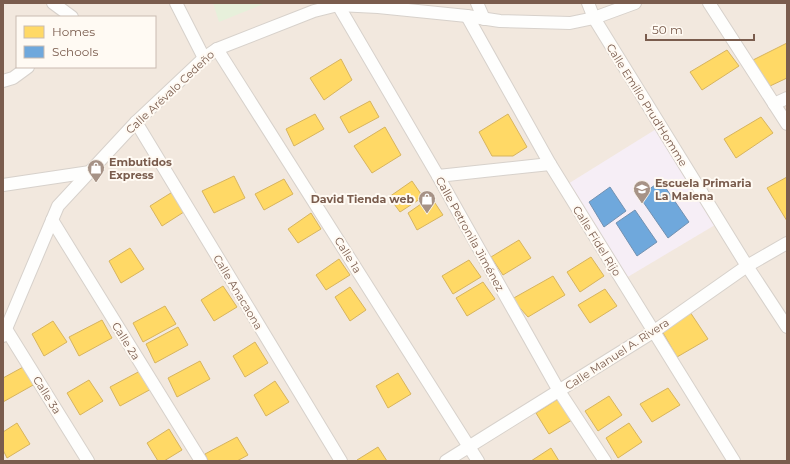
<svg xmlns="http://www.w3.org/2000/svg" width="790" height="464" font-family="Montserrat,sans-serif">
<rect width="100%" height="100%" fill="#f9f5f0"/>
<!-- residential -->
<path fill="#f2e8de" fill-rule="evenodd" d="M3 3H787V461H3ZM17 17H155V67H17Z"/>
<!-- education -->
<polygon fill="#f6eef6" points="661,126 720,222 621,281 563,187"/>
<!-- green -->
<polygon fill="#e7f0db" points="213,3 266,3 219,22"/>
<!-- homes -->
<g fill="#ffd966" stroke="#d7b45e">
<polygon points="787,43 787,78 770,86 753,60"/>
<polygon points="727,50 739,66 702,90 690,72"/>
<polygon points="341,59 352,80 324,100 310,78"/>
<polygon points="370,101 379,117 349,133 340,117"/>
<polygon points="315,114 324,129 294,146 286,129"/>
<polygon points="508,114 527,147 513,156 492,156 479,132"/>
<polygon points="761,117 773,133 736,158 724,139"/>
<polygon points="385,127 401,155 372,173 354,146"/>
<polygon points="234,176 245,198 214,213 202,191"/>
<polygon points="787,177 787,221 767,188"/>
<polygon points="284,179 293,194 264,210 255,194"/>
<polygon points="412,181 423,197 400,212 389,197"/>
<polygon points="174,191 187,210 162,226 150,206"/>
<polygon points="431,197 443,215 417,230 408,213"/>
<polygon points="311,213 321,229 298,243 288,229"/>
<polygon points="519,240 531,258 503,275 491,257"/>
<polygon points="130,248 144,269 121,283 109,261"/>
<polygon points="591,257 604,276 580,292 567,272"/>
<polygon points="339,259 350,275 326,290 316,275"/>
<polygon points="469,260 481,277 453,294 442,276"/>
<polygon points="553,276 565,295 528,317 512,299"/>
<polygon points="483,282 495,299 467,316 456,298"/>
<polygon points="223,286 237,307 214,321 201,300"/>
<polygon points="350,287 366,310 350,321 335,297"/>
<polygon points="605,289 617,306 590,323 578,305"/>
<polygon points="165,306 176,324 143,342 133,323"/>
<polygon points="690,312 708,339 677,357 662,331"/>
<polygon points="102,320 112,338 79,356 69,337"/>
<polygon points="53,321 67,342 44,356 32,334"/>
<polygon points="178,327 188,345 155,363 146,344"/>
<polygon points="255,342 268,363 245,377 233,356"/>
<polygon points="200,361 210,379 177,397 168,378"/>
<polygon points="25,366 35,384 3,402 3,378"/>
<polygon points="142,370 153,388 120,406 110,387"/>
<polygon points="398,373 411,394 388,408 376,386"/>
<polygon points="89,380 103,401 80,415 67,393"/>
<polygon points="275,381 289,402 266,416 254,395"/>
<polygon points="668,388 680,405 652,422 640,404"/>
<polygon points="609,396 622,415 598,431 585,411"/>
<polygon points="558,399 572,420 549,434 536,413"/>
<polygon points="17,423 30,444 7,458 3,450 3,432"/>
<polygon points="629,423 642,442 618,458 606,438"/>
<polygon points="169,429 182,450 164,461 158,461 147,443"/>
<polygon points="237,437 248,455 237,461 208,461 205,454"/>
<polygon points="378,447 387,461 357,461 357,460"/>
<polygon points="551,448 559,461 531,461"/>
</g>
<!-- schools -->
<g fill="#6fa8dc" stroke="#7291b1">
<polygon points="661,181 689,222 668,238 639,196"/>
<polygon points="610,187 626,211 604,227 589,202"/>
<polygon points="635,210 657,242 637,256 616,223"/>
</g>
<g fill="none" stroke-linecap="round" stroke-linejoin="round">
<!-- street casing -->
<g stroke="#d7d1cb" stroke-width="14">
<g id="street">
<polyline points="53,3 72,17"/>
<polyline points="176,3 204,58"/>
<polyline points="477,3 484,19"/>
<polyline points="588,3 594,18 747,266 787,327"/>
<polyline points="709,3 787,124"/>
<polyline points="338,5 438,176 559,391 605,461"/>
<polyline points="467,16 550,164 734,461"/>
<polyline points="217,49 478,461"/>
<polyline points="3,81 13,78 28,67"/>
<polyline points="774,104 787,98"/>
<polyline points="136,122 341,461"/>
<polyline points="438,176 550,164"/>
<polyline points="3,185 90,172"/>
<polyline points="52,220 201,461"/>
<polyline points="6,329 88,461"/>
<polyline points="3,336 58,206 136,122 204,58 217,49 314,11 338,5 378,7 467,16 500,21 570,23 594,18 635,3"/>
<polyline points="446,461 653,332 747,266 787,243"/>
</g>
</g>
<!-- street -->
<use href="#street" stroke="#fefefd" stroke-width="12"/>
</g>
<!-- icons -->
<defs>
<g id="shop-pin" transform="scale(0.9)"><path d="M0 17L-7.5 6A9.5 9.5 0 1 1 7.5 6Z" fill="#a69286" stroke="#fffaf3"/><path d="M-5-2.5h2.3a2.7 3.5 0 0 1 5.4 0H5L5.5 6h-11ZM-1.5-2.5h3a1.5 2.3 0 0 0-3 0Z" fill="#fff"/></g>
<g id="school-pin" transform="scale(0.9)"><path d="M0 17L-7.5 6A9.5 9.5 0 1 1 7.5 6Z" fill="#a69286" stroke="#fffaf3"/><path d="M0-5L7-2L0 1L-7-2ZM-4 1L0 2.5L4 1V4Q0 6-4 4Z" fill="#fff"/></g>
</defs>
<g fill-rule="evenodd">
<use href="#shop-pin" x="96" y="168"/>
<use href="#school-pin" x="642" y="189"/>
<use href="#shop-pin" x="427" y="199"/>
</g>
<g text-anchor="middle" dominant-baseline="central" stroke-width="4" stroke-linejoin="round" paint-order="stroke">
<!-- street labels -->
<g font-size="11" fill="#7a5c4d" stroke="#fffaf3">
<text transform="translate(170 92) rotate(-43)">Calle Arévalo Cedeño</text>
<text transform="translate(647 105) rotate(58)">Calle Emilio Prud'Homme</text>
<text transform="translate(470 234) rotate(61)">Calle Petronila Jiménez</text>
<text transform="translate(597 241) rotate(58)">Calle Fidel Rijo</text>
<text transform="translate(348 255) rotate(58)">Calle 1a</text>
<text transform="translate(238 292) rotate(59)">Calle Anacaona</text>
<text transform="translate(126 341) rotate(58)">Calle 2a</text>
<text transform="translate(617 354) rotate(-33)">Calle Manuel A. Rivera</text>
<text transform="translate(47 395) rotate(58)">Calle 3a</text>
</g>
<!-- poi labels -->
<g font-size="11" font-weight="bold" fill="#7a5c4d" stroke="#fffaf3" text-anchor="start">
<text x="109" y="162">Embutidos<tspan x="109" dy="13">Express</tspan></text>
<text x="655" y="183">Escuela Primaria<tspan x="655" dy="13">La Malena</tspan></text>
<text x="414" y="199" text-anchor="end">David Tienda web</text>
</g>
</g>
<!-- border -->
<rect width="790" height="464" fill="none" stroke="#7a5c4d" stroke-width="8"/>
<!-- legend -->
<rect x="16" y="16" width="140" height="52" fill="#fffaf3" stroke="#cabbb1"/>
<rect x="24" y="26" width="20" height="12" fill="#ffd966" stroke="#cabbb1"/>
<text x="52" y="36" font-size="12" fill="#7a5c4d">Homes</text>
<rect x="24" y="46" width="20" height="12" fill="#6fa8dc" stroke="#cabbb1"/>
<text x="52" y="56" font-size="12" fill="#7a5c4d">Schools</text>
<!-- scale -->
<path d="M646 34v6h108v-6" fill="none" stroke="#7a5c4d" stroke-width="2"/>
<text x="652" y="34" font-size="12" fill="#7a5c4d" stroke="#fffaf3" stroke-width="3" paint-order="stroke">50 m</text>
</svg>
